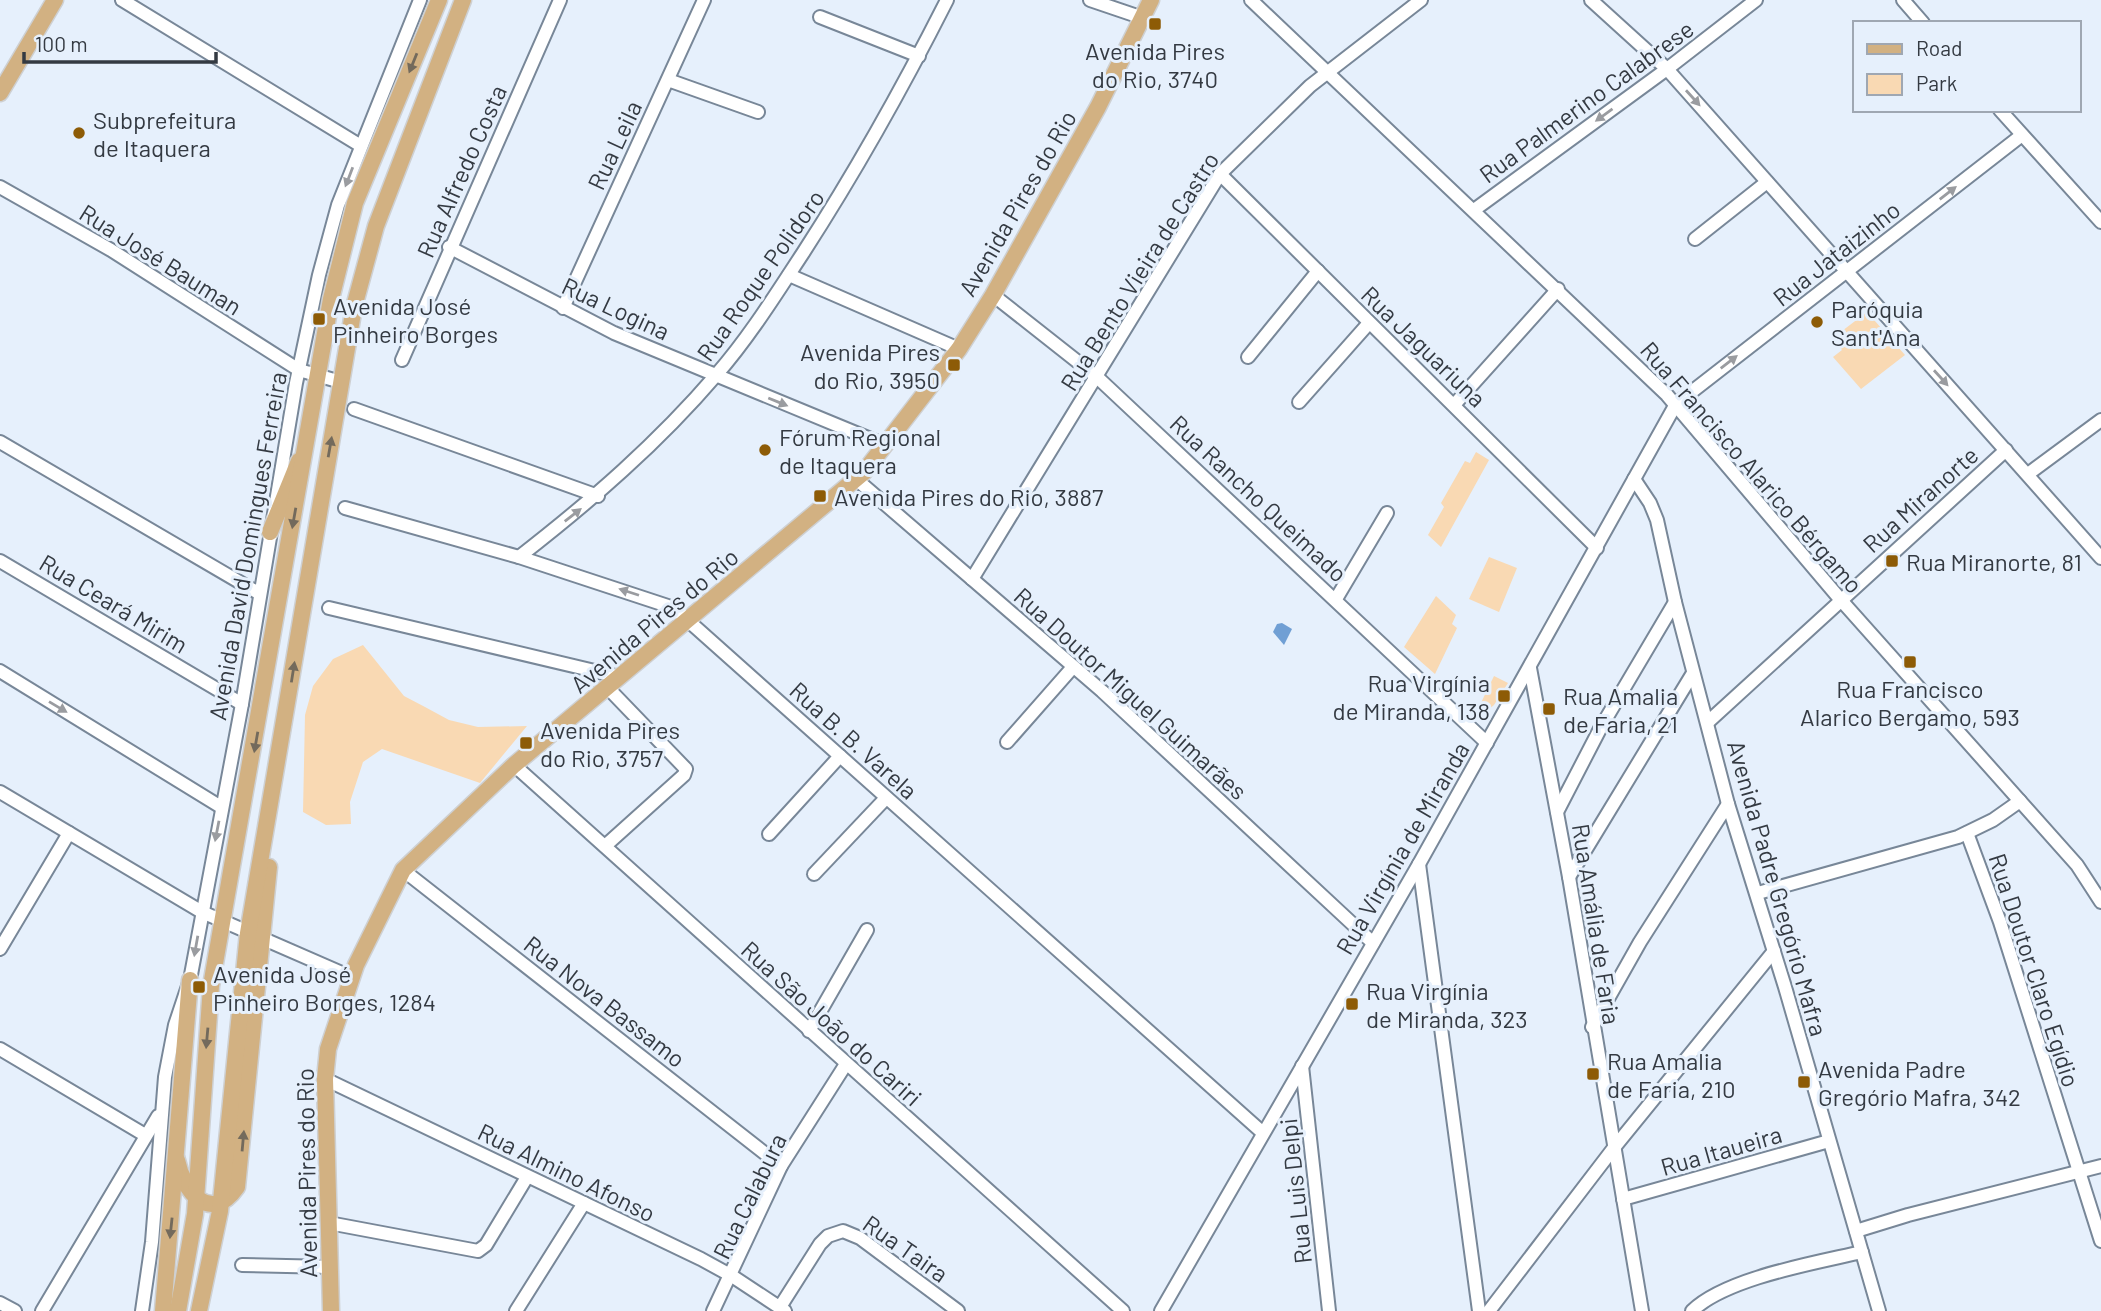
<svg xmlns="http://www.w3.org/2000/svg" width="2101" height="1311" font-family="Barlow,sans-serif">
<rect width="100%" height="100%" fill="#e6f0fc"/>
<!-- green -->
<g fill="#f9d9b3">
<polygon points="1867,312 1905,355 1861,389 1833,357 1842,350 1835,342 1844,334 1842,331"/>
<polygon points="1476,452 1489,460 1441,547 1428,535 1444,507 1441,503 1465,461 1470,463"/>
<polygon points="1489,557 1517,568 1499,612 1469,599"/>
<polygon points="1436,596 1456,615 1452,624 1457,628 1435,674 1404,647"/>
<polygon points="363,645 404,696 425,707 449,720 478,727 527,726 480,783 382,749 363,762 350,802 351,824 326,825 303,812 305,715 313,686 333,659"/>
<polygon points="1494,676 1508,683 1494,705 1482,715 1477,711"/>
</g>
<!-- water -->
<polygon fill="#709fd4" points="1282,623 1292,629 1284,645 1273,632 1277,624"/>
<g fill="none" stroke-linecap="round" stroke-linejoin="round">
<!-- minor casing -->
<g stroke="#788798" stroke-width="16">
<g id="minor">
<polyline points="122,0 361,146"/>
<polyline points="1090,0 1143,18"/>
<polyline points="1251,0 1667,395 1840,599 2077,865 2101,902"/>
<polyline points="1591,0 1667,69 2101,558"/>
<polyline points="1903,0 1923,23"/>
<polyline points="820,17 919,56"/>
<polyline points="668,80 758,112"/>
<polyline points="2000,110 2101,222"/>
<polyline points="1220,174 1597,548"/>
<polyline points="0,187 111,250 299,370 341,382"/>
<polyline points="1474,210 1667,69 1756,0"/>
<polyline points="1695,239 1767,182"/>
<polyline points="449,247 614,333 885,445"/>
<polyline points="789,275 959,349"/>
<polyline points="993,295 1097,377 1487,743"/>
<polyline points="563,308 704,0"/>
<polyline points="1248,357 1318,271"/>
<polyline points="402,360 560,0"/>
<polyline points="1299,402 1369,323"/>
<polyline points="1454,405 1558,289"/>
<polyline points="354,409 598,496"/>
<polyline points="0,442 260,594"/>
<polyline points="2028,474 2101,420"/>
<polyline points="856,479 1102,691 1373,943"/>
<polyline points="1634,479 1650,503 1657,520 1675,602 1728,804 1785,987 1879,1311"/>
<polyline points="345,508 519,557 674,608 1263,1133"/>
<path d="M519 557C591 501 658 443 717 374 750 336 776 294 803 253 856 171 903 87 947 0"/>
<polyline points="0,561 242,704"/>
<polyline points="972,579 1220,174 1310,86 1421,0"/>
<polyline points="1336,599 1387,513"/>
<polyline points="329,608 620,677"/>
<polyline points="1530,668 1569,877 1642,1311"/>
<polyline points="0,671 221,807"/>
<polyline points="1708,722 2006,450"/>
<polyline points="1007,742 1073,667"/>
<polyline points="514,765 1123,1311"/>
<polyline points="0,792 202,912 351,977"/>
<polyline points="1557,812 1601,727 1675,602"/>
<polyline points="1967,833 2000,922 2101,1241"/>
<polyline points="769,834 840,756"/>
<polyline points="605,846 684,775 686,769 607,687"/>
<polyline points="1419,864 1479,1311"/>
<polyline points="403,870 781,1166"/>
<polyline points="814,874 886,798"/>
<polyline points="1569,877 1693,673"/>
<polyline points="1758,893 1958,837 1993,820 2020,801"/>
<polyline points="0,949 69,833"/>
<polyline points="1592,1027 1640,942 1728,804"/>
<polyline points="809,1031 867,930"/>
<polyline points="0,1049 145,1135"/>
<polyline points="1302,1066 1329,1311"/>
<polyline points="325,1079 701,1259 732,1276 785,1311"/>
<polyline points="1623,1199 1829,1141"/>
<polyline points="329,1223 478,1251 486,1245 527,1177"/>
<polyline points="1856,1231 1908,1215 2101,1166"/>
<polyline points="242,1265 330,1267"/>
<polyline points="0,1303 15,1311"/>
<polyline points="780,1307 820,1244 828,1236 843,1231 860,1238 958,1311"/>
<polyline points="42,1311 158,1116"/>
<polyline points="142,1311 152,1242 165,1077 175,1025 190,980 242,704 296,383 319,275 338,205 420,0"/>
<polyline points="516,1311 584,1203"/>
<polyline points="713,1311 781,1166 846,1064"/>
<polyline points="1161,1311 1419,864 1676,404 2022,135"/>
<polyline points="1489,1311 1613,1149 1774,951"/>
<path d="M1692 1311C1726 1278 1815 1263 1862 1252"/>
</g>
</g>
<!-- major casing -->
<g stroke="#ced0d2" stroke-width="19">
<g id="major">
<polyline points="0,93 55,0"/>
<polyline points="270,532 299,461"/>
<path d="M177 1160C183 1190 210 1226 237 1187L269 867"/>
<polyline points="163,1311 190,980"/>
<polyline points="178,1311 195,1214 211,986 331,299 355,203 439,0"/>
<polyline points="199,1311 220,1211 248,933 354,307 376,226 463,0"/>
<polyline points="331,1311 325,1079 328,1049 356,965 403,870 514,765 864,472 959,349 993,295 1098,107 1151,0"/>
</g>
</g>
<!-- minor -->
<use href="#minor" stroke="#fff" stroke-width="12"/>
<!-- major -->
<use href="#major" stroke="#d2b182" stroke-width="16"/>
</g>
<!-- one-way arrows -->
<defs><path id="oneway-solid" d="M-6-.8H1V-3.2L6.5 0L1 3.2V.8H-6Z" transform="scale(1.75)"/></defs>
<g fill="#736a5c">
<use href="#oneway-solid" transform="translate(413 63) rotate(112)"/>
<use href="#oneway-solid" transform="translate(330 447) rotate(-80)"/>
<use href="#oneway-solid" transform="translate(294 518) rotate(100)"/>
<use href="#oneway-solid" transform="translate(293 672) rotate(-81)"/>
<use href="#oneway-solid" transform="translate(256 742) rotate(100)"/>
<use href="#oneway-solid" transform="translate(207 1038) rotate(95)"/>
<use href="#oneway-solid" transform="translate(243 1141) rotate(-85)"/>
<use href="#oneway-solid" transform="translate(171 1228) rotate(96)"/>
</g>
<g fill="#9a9ca0">
<use href="#oneway-solid" transform="translate(1693 98) rotate(48)"/>
<use href="#oneway-solid" transform="translate(1604 115) rotate(144)"/>
<use href="#oneway-solid" transform="translate(349 177) rotate(111)"/>
<use href="#oneway-solid" transform="translate(1948 193) rotate(-38)"/>
<use href="#oneway-solid" transform="translate(1729 362) rotate(-38)"/>
<use href="#oneway-solid" transform="translate(1941 378) rotate(48)"/>
<use href="#oneway-solid" transform="translate(778 402) rotate(22)"/>
<use href="#oneway-solid" transform="translate(573 515) rotate(-38)"/>
<use href="#oneway-solid" transform="translate(629 592) rotate(-162)"/>
<use href="#oneway-solid" transform="translate(58 707) rotate(31)"/>
<use href="#oneway-solid" transform="translate(217 831) rotate(101)"/>
<use href="#oneway-solid" transform="translate(196 946) rotate(100)"/>
</g>
<!-- markers -->
<g fill="#8d5b06" stroke="#e6f0fc" stroke-width="2.5">
<rect x="1148" y="17" width="14" height="14" rx="3.5"/>
<circle cx="79" cy="133" r="7"/>
<rect x="312" y="312" width="14" height="14" rx="3.5"/>
<circle cx="1817" cy="322" r="7"/>
<rect x="947" y="358" width="14" height="14" rx="3.5"/>
<circle cx="765" cy="450" r="7"/>
<rect x="813" y="489" width="14" height="14" rx="3.5"/>
<rect x="1885" y="554" width="14" height="14" rx="3.5"/>
<rect x="1903" y="655" width="14" height="14" rx="3.5"/>
<rect x="1497" y="689" width="14" height="14" rx="3.5"/>
<rect x="1542" y="702" width="14" height="14" rx="3.5"/>
<rect x="519" y="736" width="14" height="14" rx="3.5"/>
<rect x="192" y="980" width="14" height="14" rx="3.5"/>
<rect x="1345" y="997" width="14" height="14" rx="3.5"/>
<rect x="1586" y="1067" width="14" height="14" rx="3.5"/>
<rect x="1797" y="1075" width="14" height="14" rx="3.5"/>
</g>
<g text-anchor="middle" dominant-baseline="central" stroke-width="6" stroke-linejoin="round" paint-order="stroke">
<!-- poi labels -->
<g font-size="24" fill="#343a42" stroke="#e6f0fc" text-anchor="start">
<text x="1155" y="50" text-anchor="middle">Avenida Pires<tspan x="1155" dy="28">do Rio, 3740</tspan></text>
<text x="93" y="119">Subprefeitura<tspan x="93" dy="28">de Itaquera</tspan></text>
<text x="333" y="305">Avenida José<tspan x="333" dy="28">Pinheiro Borges</tspan></text>
<text x="1831" y="308">Paróquia<tspan x="1831" dy="28">Sant'Ana</tspan></text>
<text x="940" y="351" text-anchor="end">Avenida Pires<tspan x="940" dy="28">do Rio, 3950</tspan></text>
<text x="779" y="436">Fórum Regional<tspan x="779" dy="28">de Itaquera</tspan></text>
<text x="834" y="496">Avenida Pires do Rio, 3887</text>
<text x="1906" y="561">Rua Miranorte, 81</text>
<text x="1490" y="682" text-anchor="end">Rua Virgínia<tspan x="1490" dy="28">de Miranda, 138</tspan></text>
<text x="1910" y="688" text-anchor="middle">Rua Francisco<tspan x="1910" dy="28">Alarico Bergamo, 593</tspan></text>
<text x="1563" y="695">Rua Amalia<tspan x="1563" dy="28">de Faria, 21</tspan></text>
<text x="540" y="729">Avenida Pires<tspan x="540" dy="28">do Rio, 3757</tspan></text>
<text x="213" y="973">Avenida José<tspan x="213" dy="28">Pinheiro Borges, 1284</tspan></text>
<text x="1366" y="990">Rua Virgínia<tspan x="1366" dy="28">de Miranda, 323</tspan></text>
<text x="1607" y="1060">Rua Amalia<tspan x="1607" dy="28">de Faria, 210</tspan></text>
<text x="1818" y="1068">Avenida Padre<tspan x="1818" dy="28">Gregório Mafra, 342</tspan></text>
</g>
<!-- street labels -->
<g font-size="24" fill="#343a42" stroke="#e6f0fc">
<text transform="translate(1586 101) rotate(-36)">Rua Palmerino Calabrese</text>
<text transform="translate(614 145) rotate(-65)">Rua Leila</text>
<text transform="translate(461 171) rotate(-66)">Rua Alfredo Costa</text>
<text transform="translate(1017 203) rotate(-60)">Avenida Pires do Rio</text>
<text transform="translate(1836 253) rotate(-38)">Rua Jataizinho</text>
<text transform="translate(161 259) rotate(32)">Rua José Bauman</text>
<text transform="translate(1139 271) rotate(-58)">Rua Bento Vieira de Castro</text>
<text transform="translate(760 275) rotate(-55)">Rua Roque Polidoro</text>
<text transform="translate(616 308) rotate(25)">Rua Logina</text>
<text transform="translate(1424 346) rotate(44)">Rua Jaguariuna</text>
<text transform="translate(1752 467) rotate(49)">Rua Francisco Alarico Bérgamo</text>
<text transform="translate(1259 498) rotate(43)">Rua Rancho Queimado</text>
<text transform="translate(1920 499) rotate(-42)">Rua Miranorte</text>
<text transform="translate(247 546) rotate(-80)">Avenida David Domingues Ferreira</text>
<text transform="translate(114 603) rotate(31)">Rua Ceará Mirim</text>
<text transform="translate(654 620) rotate(-40)">Avenida Pires do Rio</text>
<text transform="translate(1131 693) rotate(42)">Rua Doutor Miguel Guimarães</text>
<text transform="translate(854 740) rotate(42)">Rua B. B. Varela</text>
<text transform="translate(1402 848) rotate(-60)">Rua Virgínia de Miranda</text>
<text transform="translate(1778 888) rotate(74)">Avenida Padre Gregório Mafra</text>
<text transform="translate(1597 924) rotate(81)">Rua Amália de Faria</text>
<text transform="translate(2035 970) rotate(72)">Rua Doutor Claro Egídio</text>
<text transform="translate(605 1001) rotate(38)">Rua Nova Bassamo</text>
<text transform="translate(832 1023) rotate(42)">Rua São João do Cariri</text>
<text transform="translate(1721 1150) rotate(-16)">Rua Itaueira</text>
<text transform="translate(567 1172) rotate(26)">Rua Almino Afonso</text>
<text transform="translate(306 1173) rotate(-91)">Avenida Pires do Rio</text>
<text transform="translate(1295 1191) rotate(-96)">Rua Luis Delpi</text>
<text transform="translate(749 1196) rotate(-64)">Rua Calabura</text>
<text transform="translate(906 1248) rotate(35)">Rua Taira</text>
</g>
</g>
<!-- legend -->
<rect x="1853" y="21" width="228" height="91" fill="#e6f0fc" stroke="#9fa7b2" stroke-width="2"/>
<rect x="1867" y="44" width="35" height="10" fill="#d2b182" stroke="#9fa7b2" stroke-width="2"/>
<text x="1916" y="56" font-size="21" fill="#343a42">Road</text>
<rect x="1867" y="74" width="35" height="21" fill="#f9d9b3" stroke="#9fa7b2" stroke-width="2"/>
<text x="1916" y="91" font-size="21" fill="#343a42">Park</text>
<!-- scale -->
<path d="M24 52v10h192v-10" fill="none" stroke="#343a42" stroke-width="3.5"/>
<text x="35" y="52" font-size="21" fill="#343a42" stroke="#e6f0fc" stroke-width="5" paint-order="stroke">100 m</text>
</svg>
